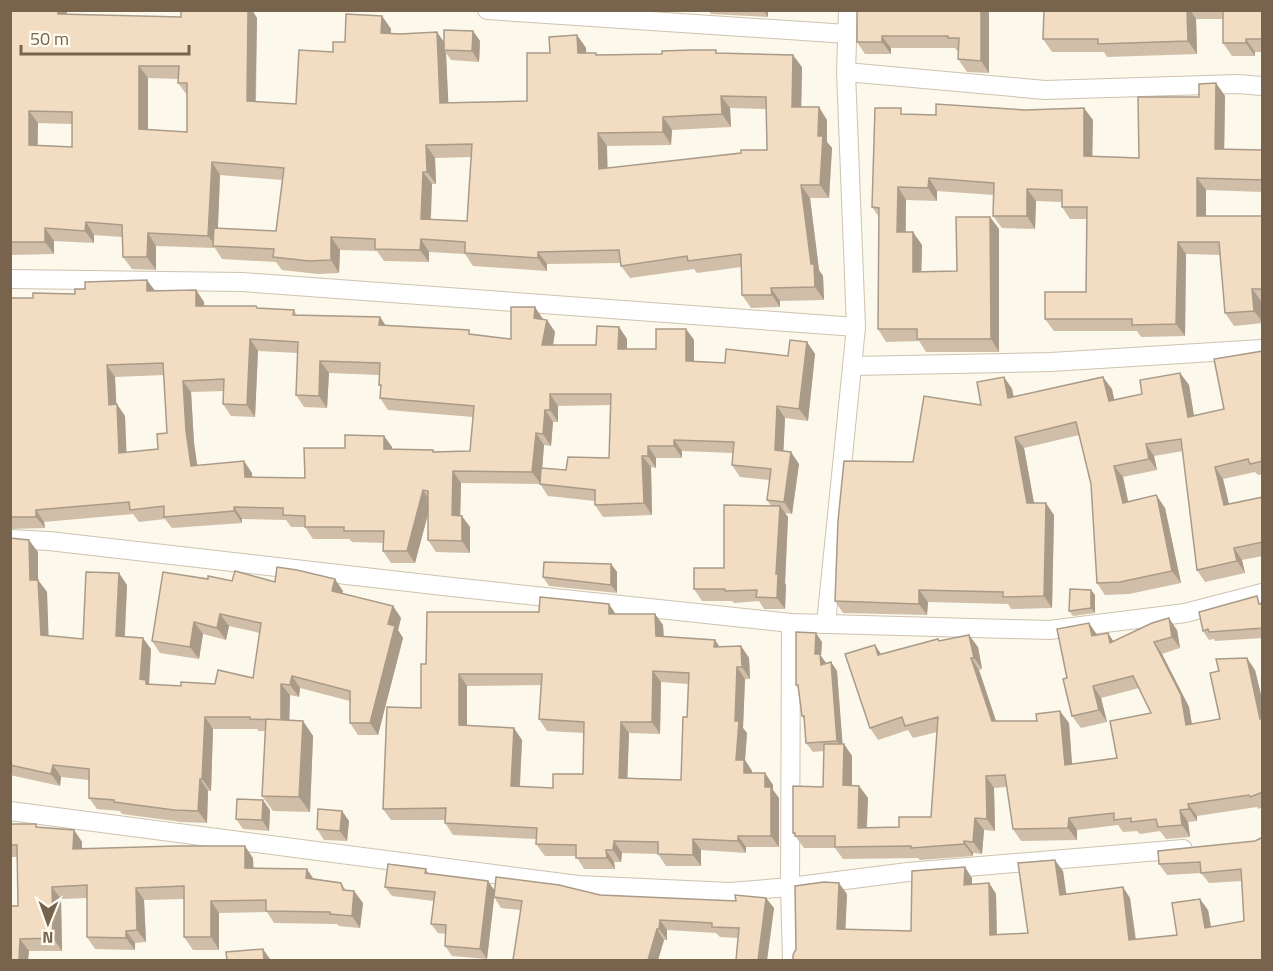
<svg xmlns="http://www.w3.org/2000/svg" width="1273" height="971" font-family="'Titillium Web',sans-serif">
<rect width="100%" height="100%" fill="#fcf8eb"/>
<g fill="none" stroke-linecap="round" stroke-linejoin="round">
<!-- minor casing -->
<g stroke="#cfc2b0" stroke-width="20">
<g id="minor">
<polyline points="487,10 847,34"/>
<polyline points="846,72 1045,90 1238,84 1262,86"/>
<polyline points="10,279 242,282 856,327"/>
<polyline points="852,366 1051,362 1262,349"/>
<polyline points="10,539 49,541 452,587 791,623 1049,630 1185,613 1262,593"/>
<polyline points="791,623 790,887 792,960"/>
<polyline points="826,624 856,327 846,72 848,10"/>
<polyline points="10,811 578,885 730,892 790,887 908,872 1183,849"/>
</g>
</g>
<!-- minor -->
<use href="#minor" stroke="#fff" stroke-width="18"/>
</g>
<!-- wall -->
<g fill="#d0bea8" fill-rule="evenodd">
<path d="M10 10H67V15L181 17V10H252L257 18 256 102 296 104 333 52 382 16 391 29V34H400L437 32 444 43 473 31 480 41 479 62 451 60 446 53 448 103 527 101 550 53 577 35 586 48V53L598 55 718 53 802 67 801 107 827 120V142L832 148 829 198H810L819 270 823 276 824 300 780 301V307L751 308 742 295 741 267 697 273 694 269 630 278 621 266V263L547 264V271L473 266 465 254 429 252V262L384 261 377 251 340 250 339 273 318 274 282 270 276 262 222 259 215 248 156 246V270L132 269 123 257 122 237 94 235V243L54 241V254L10 255ZM148 78 178 79V83L187 95V132L148 130ZM730 108 766 109 767 150 607 168V146L671 145 672 130 731 127ZM38 123 72 124V147L38 145ZM471 157 467 221 431 219 432 184H436L435 158ZM220 175 282 180 276 231 218 228Z"/>
<polygon points="708,10 768,10 768,17 711,14"/>
<polygon points="989,10 989,73 967,72 958,59 959,51 957,51 955,48 891,48 891,54 865,54 857,42"/>
<polygon points="1044,10 1263,10 1263,52 1255,52 1255,56 1232,56 1223,43 1223,19 1196,19 1197,54 1107,57 1104,52 1052,52 1043,39"/>
<polygon points="1216,83 1225,96 1224,149 1263,150 1263,192 1206,190 1206,216 1263,216 1263,301 1261,301 1263,323 1234,326 1225,313 1220,255 1186,254 1185,336 1141,337 1137,331 1054,331 1045,319 1086,292 1087,219 1070,219 1062,207 1062,202 1036,201 1035,229 1002,228 993,216 994,195 937,191 937,201 906,200 906,232 922,245 921,272 957,271 990,217 999,229 999,352 926,352 919,341 886,342 878,329 879,217 872,207 906,114 1093,120 1092,157 1139,158 1199,97"/>
<path d="M196 290 204 302V306L294 310 297 315 380 317 385 325 511 339 543 319V320H547L555 332 553 345H596L619 327 627 339V349H656L686 329 694 340V361L725 363 788 356 807 342 815 354 808 421 785 418 783 451 799 464 792 514 785 513 788 517 785 583 786 585 785 609H764L759 601 734 603 732 601H702L694 589 724 568 771 506 767 500 770 480 740 477 732 465 733 453 682 451V458H656V468L651 467 652 515 603 517 595 505V501L548 496 540 484 461 483 460 515 470 527V553L436 552 428 540V515L415 563H391L383 551 384 543 352 542 349 539H313L305 527H291L286 520 242 519V523L172 528 165 519 139 522 133 514 44 522 45 528 10 529V298H33L75 294ZM258 351 298 353 296 395 304 407 327 408 329 373 379 375V385L381 388 380 398 388 410 473 417 470 451 434 452 433 450 392 449V447L384 436 345 448 305 478 252 477V473L197 465 194 443 191 392 224 391 223 404 231 416 255 417ZM164 375 167 433 158 449 126 452 125 416 116 404 115 377ZM610 405 609 458 566 470 542 468 544 445 551 446 553 422H558V406Z"/>
<polygon points="1263,351 1263,474 1258,475 1255,472 1223,479 1229,504 1263,497 1263,556 1242,560 1245,573 1205,582 1197,570 1183,451 1154,456 1157,470 1123,477 1128,501 1165,508 1181,583 1129,594 1105,595 1097,583 1091,484 1079,435 1024,448 1034,503 1054,515 1052,608 1011,609 1008,604 928,602 927,615 843,613 835,601 913,462 981,405 1004,377 1012,389 1014,397 1112,389 1114,400 1142,394 1180,373 1189,385 1194,416 1224,409"/>
<polygon points="10,538 38,552 38,580 47,592 48,636 83,639 127,585 125,636 151,649 149,684 181,686 215,684 253,678 260,633 229,626 226,640 203,634 199,659 160,653 152,641 208,579 232,581 275,582 343,591 342,593 393,606 401,618 398,630 403,638 378,735 358,735 350,723 350,701 300,688 299,697 290,695 289,721 303,721 313,736 310,812 273,811 262,796 265,731 258,731 257,729 213,729 211,791 208,791 207,823 182,822 122,814 120,811 97,809 89,798 89,780 61,777 60,786 10,775"/>
<polygon points="611,564 617,572 617,593 549,586 543,577"/>
<polygon points="1095,595 1095,613 1073,616 1069,611"/>
<polygon points="1263,603 1263,638 1215,641 1214,639 1209,640 1203,631"/>
<path d="M609 604 615 614H655L663 625 664 637 715 640 719 647 741 646 749 658 750 679H745L743 728 747 733 745 760 752 771V773H765L773 785V790L779 798V847H746V853L701 850V866H666L658 854 622 853 621 862H614L615 869H584L576 856H545L536 844V839L453 835 445 823 446 820H391L383 809 421 708 426 664 539 612ZM661 682 688 684 687 717 681 780 627 778 629 733 660 734ZM541 685 539 719 547 731 584 733 583 774 553 788 520 787 522 740 467 725V686Z"/>
<polygon points="1089,623 1097,635 1114,642 1177,630 1180,648 1162,654 1189,707 1192,724 1220,719 1255,670 1263,703 1263,807 1258,809 1257,807 1197,816 1197,821 1188,822 1190,837 1166,839 1160,831 1140,834 1137,831 1123,832 1118,825 1077,830 1077,840 1021,841 1013,829 1007,787 994,788 995,831 984,830 982,854 973,853 973,856 920,860 918,858 843,859 835,848 804,848 793,833 823,787 824,751 813,752 806,743 804,719 802,716 798,689 796,685 822,642 821,656 826,663 831,662 837,671 842,744 844,744 852,756 852,786 859,786 868,798 867,828 899,827 931,817 937,732 913,738 908,730 878,740 870,728 882,654 940,640 978,647 982,669 979,670 996,721 1069,723 1072,764 1117,758 1151,713 1139,688 1101,698 1107,722 1081,728 1072,716 1067,678"/>
<polygon points="270,810 269,831 243,829 236,819"/>
<polygon points="342,811 349,821 347,841 324,840 317,829"/>
<polygon points="10,824 36,824 38,828 74,830 82,842 82,848 253,858 253,868 341,883 346,890 354,891 363,903 360,928 339,926 337,924 274,923 267,912 219,913 219,950 193,950 184,937 184,899 144,900 146,942 135,943 135,950 95,949 87,937 87,898 61,899 62,951 29,951 28,960 10,960 18,906 17,857 10,857"/>
<polygon points="1255,841 1263,960 793,960 847,894 845,929 911,931 972,878 972,884 989,883 996,894 997,935 1028,933 1063,871 1066,894 1130,898 1136,939 1177,935 1208,910 1211,927 1244,921 1242,881 1209,883 1201,873 1167,875 1159,864"/>
<polygon points="426,869 429,874 495,890 736,901 766,898 774,908 767,960 736,960 738,938 720,937 716,933 667,930 667,940 664,940 658,960 513,960 521,910 501,908 494,897 487,959 452,956 445,946 446,934 438,933 431,924 434,901 392,896 385,887"/>
</g>
<!-- shaded-wall -->
<g fill="#a99b88">
<polygon points="58,10 67,10 67,27 58,14"/>
<polygon points="248,10 252,10 257,18 255,114 247,101"/>
<polygon points="763,10 768,10 768,17"/>
<polygon points="981,10 989,10 989,73 981,61"/>
<polygon points="1187,10 1190,10 1196,19 1197,54 1188,41"/>
<polygon points="382,16 391,29 390,45 381,33"/>
<polygon points="473,31 480,41 479,62 472,51"/>
<polygon points="437,32 446,45 444,50 446,53 449,116 440,103"/>
<polygon points="577,35 586,48 587,66 578,53"/>
<polygon points="882,36 891,48 891,54 882,42"/>
<polygon points="1246,39 1255,52 1255,56 1246,43"/>
<polygon points="793,55 802,67 801,120 792,107"/>
<polygon points="139,66 148,78 148,142 139,129"/>
<polygon points="1216,83 1225,96 1224,161 1215,149"/>
<polygon points="721,96 730,108 731,127 722,114"/>
<polygon points="819,107 827,120 827,142 832,148 829,198 820,185 818,136"/>
<polygon points="1084,108 1093,120 1092,169 1084,156"/>
<polygon points="29,111 38,123 37,157 29,145"/>
<polygon points="663,117 672,130 671,145 663,132"/>
<polygon points="598,133 607,146 608,182 599,169"/>
<polygon points="426,145 435,158 436,184 427,172"/>
<polygon points="212,162 220,175 217,247 216,246 208,236"/>
<polygon points="423,172 432,184 430,231 421,219"/>
<polygon points="929,178 937,191 937,201 928,188"/>
<polygon points="1197,178 1206,190 1206,228 1197,216"/>
<polygon points="801,185 810,198 819,270 823,276 824,300 815,287 811,264"/>
<polygon points="898,187 906,200 905,245 897,232"/>
<polygon points="1027,189 1036,201 1035,229 1027,216"/>
<polygon points="990,217 999,229 999,352 991,339"/>
<polygon points="86,222 94,235 94,243 85,231"/>
<polygon points="45,228 54,241 54,254 45,242"/>
<polygon points="913,232 922,245 921,285 913,272"/>
<polygon points="148,233 156,246 156,270 147,257"/>
<polygon points="331,237 340,250 339,273 331,260"/>
<polygon points="421,239 429,252 429,262 420,250"/>
<polygon points="1178,242 1186,254 1185,336 1176,324"/>
<polygon points="538,252 547,264 547,271 538,258"/>
<polygon points="147,280 156,292 147,291"/>
<polygon points="771,288 780,301 780,307 772,295"/>
<polygon points="1252,289 1261,301 1263,323 1254,311"/>
<polygon points="196,290 204,302 205,318 196,306"/>
<polygon points="535,307 543,319 543,330 534,318"/>
<polygon points="380,317 388,329 379,325"/>
<polygon points="547,320 555,332 551,357 542,345"/>
<polygon points="619,327 627,339 627,361 618,349"/>
<polygon points="686,329 694,340 694,373 686,361"/>
<polygon points="250,339 258,351 255,417 247,405"/>
<polygon points="807,342 815,354 808,421 799,409"/>
<polygon points="320,361 329,373 327,408 319,396"/>
<polygon points="107,365 115,377 117,417 109,405"/>
<polygon points="1180,373 1189,385 1196,429 1188,417"/>
<polygon points="1004,377 1012,389 1016,410 1008,398"/>
<polygon points="1103,377 1112,389 1117,413 1109,401"/>
<polygon points="183,381 191,392 194,443 199,477 191,466 186,431"/>
<polygon points="550,394 558,406 558,422 550,410"/>
<polygon points="117,404 125,416 127,465 119,453"/>
<polygon points="777,406 785,418 783,461 775,450"/>
<polygon points="545,410 553,422 551,446 543,434"/>
<polygon points="536,433 544,445 541,484 532,472"/>
<polygon points="384,436 392,447 392,460 384,449"/>
<polygon points="1015,437 1024,448 1036,514 1027,503"/>
<polygon points="674,440 682,451 682,458 674,446"/>
<polygon points="1146,444 1154,456 1157,470 1149,459"/>
<polygon points="648,446 656,458 656,468 648,456"/>
<polygon points="791,452 799,464 792,514 784,502"/>
<polygon points="642,456 651,467 652,515 644,503"/>
<polygon points="244,461 252,473 253,489 245,477"/>
<polygon points="1114,466 1123,477 1131,515 1123,503"/>
<polygon points="1215,467 1223,479 1232,517 1224,505"/>
<polygon points="453,471 461,483 460,527 452,515"/>
<polygon points="423,490 431,502 415,563 407,551"/>
<polygon points="1157,496 1165,508 1181,583 1172,571"/>
<polygon points="1046,503 1054,515 1052,608 1044,596"/>
<polygon points="780,506 788,517 785,583 786,585 785,609 777,598 776,574"/>
<polygon points="234,507 242,519 242,523 234,511"/>
<polygon points="36,510 44,522 45,528 36,517"/>
<polygon points="462,516 470,527 470,553 462,541"/>
<polygon points="29,540 38,552 38,580 47,592 49,647 41,635 30,580"/>
<polygon points="1234,548 1242,560 1245,573 1237,561"/>
<polygon points="611,564 617,572 617,593 611,585"/>
<polygon points="119,573 127,585 124,648 116,636"/>
<polygon points="335,579 343,591 340,602 332,591"/>
<polygon points="919,590 928,602 927,615 919,604"/>
<polygon points="1091,590 1095,595 1095,613 1091,608"/>
<polygon points="609,604 617,616 609,614"/>
<polygon points="393,606 401,618 398,630 403,638 378,735 370,723 388,624"/>
<polygon points="220,614 229,626 226,640 217,628"/>
<polygon points="655,614 663,625 664,648 656,636"/>
<polygon points="1169,618 1177,630 1180,648 1172,637"/>
<polygon points="194,622 203,634 199,659 190,647"/>
<polygon points="1089,623 1097,635 1092,636"/>
<polygon points="816,633 822,642 821,656 826,663 821,665 815,654"/>
<polygon points="1108,633 1116,645 1110,643"/>
<polygon points="969,635 978,647 982,669 974,658"/>
<polygon points="143,638 151,649 149,683 155,692 140,679"/>
<polygon points="715,640 723,652 714,647"/>
<polygon points="1154,642 1162,654 1189,707 1194,737 1186,725"/>
<polygon points="875,645 883,657 878,655"/>
<polygon points="741,646 749,658 750,679 742,667"/>
<polygon points="971,658 979,670 1000,733 992,721"/>
<polygon points="1247,658 1255,670 1263,703 1263,723 1260,719"/>
<polygon points="831,662 837,671 843,749 837,741"/>
<polygon points="737,667 745,679 743,728 747,733 745,760 752,771 752,784 736,760 735,721"/>
<polygon points="653,671 661,682 660,734 652,722"/>
<polygon points="459,674 467,686 467,736 459,725"/>
<polygon points="292,676 300,688 299,697 290,685"/>
<polygon points="281,684 290,695 289,732 281,720"/>
<polygon points="1093,686 1101,698 1107,722 1099,710"/>
<polygon points="1060,711 1069,723 1073,777 1065,765"/>
<polygon points="205,717 213,729 211,791 202,779"/>
<polygon points="303,721 313,736 310,812 299,797"/>
<polygon points="621,722 629,733 627,790 619,778"/>
<polygon points="514,728 522,740 519,798 511,786"/>
<polygon points="844,744 852,756 852,797 843,785"/>
<polygon points="53,765 61,777 60,786 51,774"/>
<polygon points="765,773 773,785 773,790 779,798 779,847 771,836 765,787"/>
<polygon points="986,776 994,788 995,831 987,819"/>
<polygon points="200,779 208,791 207,823 198,811"/>
<polygon points="859,786 868,798 866,840 858,828"/>
<polygon points="263,800 270,810 269,831 262,820"/>
<polygon points="1188,804 1197,816 1197,821 1189,809"/>
<polygon points="1180,810 1188,822 1190,837 1182,825"/>
<polygon points="342,811 349,821 347,841 340,831"/>
<polygon points="975,818 984,830 982,854 973,842"/>
<polygon points="1069,818 1077,830 1077,840 1068,828"/>
<polygon points="74,830 82,842 82,861 73,849"/>
<polygon points="738,836 746,847 746,853 738,841"/>
<polygon points="693,839 701,850 701,866 693,855"/>
<polygon points="614,841 622,853 621,862 613,850"/>
<polygon points="964,841 973,853 973,856 964,844"/>
<polygon points="245,846 253,858 254,880 245,868"/>
<polygon points="606,850 614,862 615,869 607,858"/>
<polygon points="1055,860 1063,871 1068,906 1060,895"/>
<polygon points="965,867 972,878 972,896 964,885"/>
<polygon points="307,869 315,881 306,878"/>
<polygon points="488,881 495,891 487,959 480,949"/>
<polygon points="839,883 847,894 845,939 837,929"/>
<polygon points="989,883 996,894 997,946 990,935"/>
<polygon points="52,887 61,899 62,951 53,938"/>
<polygon points="1123,887 1130,898 1137,951 1129,940"/>
<polygon points="136,888 144,900 146,942 137,930"/>
<polygon points="354,891 363,903 360,928 352,916"/>
<polygon points="766,898 774,908 767,960 758,960"/>
<polygon points="1200,899 1208,910 1213,939 1205,928"/>
<polygon points="211,901 219,913 219,950 211,937"/>
<polygon points="660,920 667,930 667,940 659,929"/>
<polygon points="657,929 664,940 658,960 648,960"/>
<polygon points="126,931 135,943 135,950 126,938"/>
<polygon points="20,939 29,951 28,960 19,960"/>
<polygon points="263,949 270,959 270,960 264,960"/>
</g>
<!-- building -->
<g fill="#f2ddc3" stroke="#a99b88" stroke-width="1.5" fill-rule="evenodd">
<path d="M10 10H58V14L181 17V10H248L247 101 296 104 299 50 333 52V42H345L346 14 382 16 381 33 400 34 437 32 440 103 527 101V53H550L549 37 577 35 578 53H596V55L662 54V51L692 50H716V53L793 55 792 107H819L818 136H823L820 185H801L811 264H814L815 287 771 288 772 295H742L741 254 688 261 687 256 621 266 619 250 538 252V258L465 253V242L421 239 420 250 375 249V239L331 237V260L309 261 273 257 274 249 213 246 214 228 276 231 284 168 212 162 208 236 148 233 147 257H123L122 225 86 222 85 231 45 228V242H10ZM139 66H179L178 83H187V132L139 129ZM721 96 766 97 767 150H741V153L599 169 598 133 663 132V117L722 114ZM29 111 72 112V147L29 145ZM472 144 467 221 421 219 423 172H427L426 145Z"/>
<polygon points="857,10 981,10 981,61 958,59 959,38 948,38 948,36 882,36 882,42 857,42"/>
<polygon points="1044,10 1187,10 1188,41 1098,44 1098,39 1043,39"/>
<polygon points="1223,10 1263,10 1263,39 1246,39 1246,43 1223,43"/>
<polygon points="444,30 473,31 472,51 444,50"/>
<polygon points="1216,83 1215,149 1263,150 1263,180 1197,178 1197,216 1263,216 1263,289 1252,289 1254,311 1225,313 1219,242 1178,242 1176,324 1132,325 1132,319 1045,319 1045,292 1086,292 1087,207 1062,207 1062,190 1027,189 1027,216 993,216 994,183 929,178 928,188 898,187 897,232 913,232 913,272 957,271 956,217 990,217 991,339 917,339 917,329 878,329 879,208 872,207 875,108 901,108 901,114 936,115 936,104 1025,110 1084,108 1084,156 1139,158 1138,97 1199,97 1199,84"/>
<path d="M147 280V291L196 290V306H256L257 308 294 310 293 315 380 317 379 325 469 330V334L511 339V307H535L534 318 547 320 542 345H596L597 326 619 327 618 349H656V329H686V361L725 363 726 349 788 356 790 340 807 342 799 409 777 406 775 450 791 452 784 502 767 500 771 469 732 465 734 442 674 440V446H648V456H642L644 503 595 505V490L540 484 541 468 566 470 568 457 609 458 611 394H550V410H545L543 434 536 433 532 472 453 471 452 515 462 516V541L428 540V491L423 490 407 551H383L384 531H344V527H305V516L283 515V508L234 507V511L164 517V506L130 510 129 502 36 510V517H10V298H33V293L75 294V289H85V282ZM250 339 298 342 296 395 319 396 320 361 380 363 379 385H381L380 398 474 406 470 451 433 452V450L384 449V436L345 435V448H304L305 478 245 477 244 461 191 466 186 431 183 381 224 379 223 404 247 405ZM163 363 167 433 157 434 158 449 119 453 117 404 109 405 107 365Z"/>
<polygon points="1263,351 1263,461 1250,464 1248,459 1215,467 1224,505 1263,497 1263,542 1234,548 1237,561 1197,570 1181,439 1146,444 1149,459 1114,466 1123,503 1156,495 1157,496 1172,571 1120,582 1097,583 1091,484 1076,422 1015,437 1027,503 1046,503 1044,596 1003,597 1003,592 919,590 919,604 835,601 838,521 844,461 913,462 924,396 981,405 977,382 1004,377 1008,398 1103,377 1109,401 1142,394 1140,380 1180,373 1188,417 1224,409 1214,359"/>
<polygon points="724,505 780,506 776,574 778,574 777,598 756,597 757,590 725,591 725,589 694,589 694,568 724,568"/>
<polygon points="10,538 29,540 30,580 38,580 41,635 83,639 86,572 119,573 116,636 143,638 140,679 146,680 146,684 181,686 181,682 215,684 218,670 253,678 261,623 220,614 217,628 194,622 190,647 152,641 163,572 208,579 208,576 232,581 235,571 275,582 277,567 297,570 335,579 332,591 393,606 388,624 395,626 370,723 350,723 350,691 292,676 290,685 281,684 281,720 250,719 250,717 205,717 202,779 200,779 198,811 174,810 114,802 114,800 89,798 89,769 53,765 51,774 10,765"/>
<polygon points="544,562 611,564 611,585 543,577"/>
<polygon points="1070,589 1091,590 1091,608 1069,611"/>
<polygon points="1257,596 1259,604 1263,603 1263,628 1209,632 1208,629 1203,631 1199,612"/>
<path d="M540 597 609 604V614H655L656 636 715 640 714 647 741 646 742 667H737L735 721H739L736 760H744V773H765V787H771V836H738V841L693 839V855L658 854V842L614 841 613 850H606L607 858H576V845L536 844 537 828 445 823 446 808 383 809 387 707 421 708V664H426L427 612H539ZM653 671 689 673 687 717H683L681 780 619 778 621 722H652ZM459 674H542L539 719 584 722 583 774H553V788L511 786 514 728 459 725Z"/>
<polygon points="1169,618 1172,637 1154,642 1181,695 1186,725 1220,719 1210,673 1219,671 1216,659 1247,658 1260,719 1263,718 1263,792 1250,797 1249,795 1188,804 1189,809 1180,810 1182,825 1158,827 1156,819 1131,822 1131,818 1114,820 1114,813 1069,818 1068,828 1013,829 1005,775 986,776 987,819 975,818 973,842 964,841 964,844 911,848 911,846 835,847 835,836 795,836 795,833 793,833 793,786 823,787 824,744 844,744 843,785 859,786 858,828 899,827 899,817 931,817 938,717 905,726 902,717 870,728 845,654 875,645 878,655 938,639 939,641 969,635 974,658 971,658 992,721 1037,721 1036,714 1060,711 1065,765 1117,758 1110,721 1151,713 1133,676 1093,686 1099,710 1072,716 1063,679 1067,678 1057,629 1089,623 1092,636 1108,633 1110,643 1152,623"/>
<polygon points="796,632 816,633 815,654 820,654 821,665 831,662 837,741 806,743 804,716 802,716 798,685 796,685"/>
<polygon points="266,719 303,721 299,797 262,796"/>
<polygon points="237,799 263,800 262,820 236,819"/>
<polygon points="318,809 342,811 340,831 317,829"/>
<polygon points="10,824 36,824 36,827 74,830 73,849 176,846 245,846 245,868 307,869 306,878 341,883 343,890 354,891 352,916 330,914 330,912 266,911 266,900 211,901 211,937 184,937 184,886 136,888 137,930 126,931 126,938 87,937 87,885 52,887 53,938 20,939 19,960 10,960 10,906 18,906 17,845 10,845"/>
<polygon points="1263,837 1263,960 793,960 793,955 796,949 795,886 824,882 839,883 837,929 911,931 912,871 965,867 964,885 989,883 990,935 1028,933 1018,863 1055,860 1060,895 1123,887 1129,940 1177,935 1172,903 1200,899 1205,928 1244,921 1241,869 1201,873 1200,862 1159,864 1158,851 1255,841"/>
<polygon points="388,864 426,869 425,873 488,881 480,949 445,946 446,925 431,924 435,892 385,887"/>
<polygon points="496,877 559,885 600,895 736,901 735,895 766,898 758,960 736,960 739,928 712,927 712,923 660,920 659,929 657,929 648,960 513,960 522,901 494,897"/>
<polygon points="263,949 264,960 227,960 226,952"/>
</g>
<!-- border -->
<rect width="1273" height="971" fill="none" stroke="#78634d" stroke-width="24"/>
<!-- north arrow -->
<g transform="translate(48 923) rotate(181)" stroke="#fffcf2" stroke-width="4.5" paint-order="stroke">
<path d="M0-4.5L10 22L0 15L-10 22Z" fill="#78634d"/>
<text y="-9" font-size="16" font-weight="bold" text-anchor="middle" fill="#78634d">N</text>
</g>
<!-- scale -->
<path d="M21 45v9h168v-9" fill="none" stroke="#78634d" stroke-width="3"/>
<text x="30" y="45" font-size="18" fill="#78634d" stroke="#fffcf2" stroke-width="4.5" paint-order="stroke">50 m</text>
</svg>
